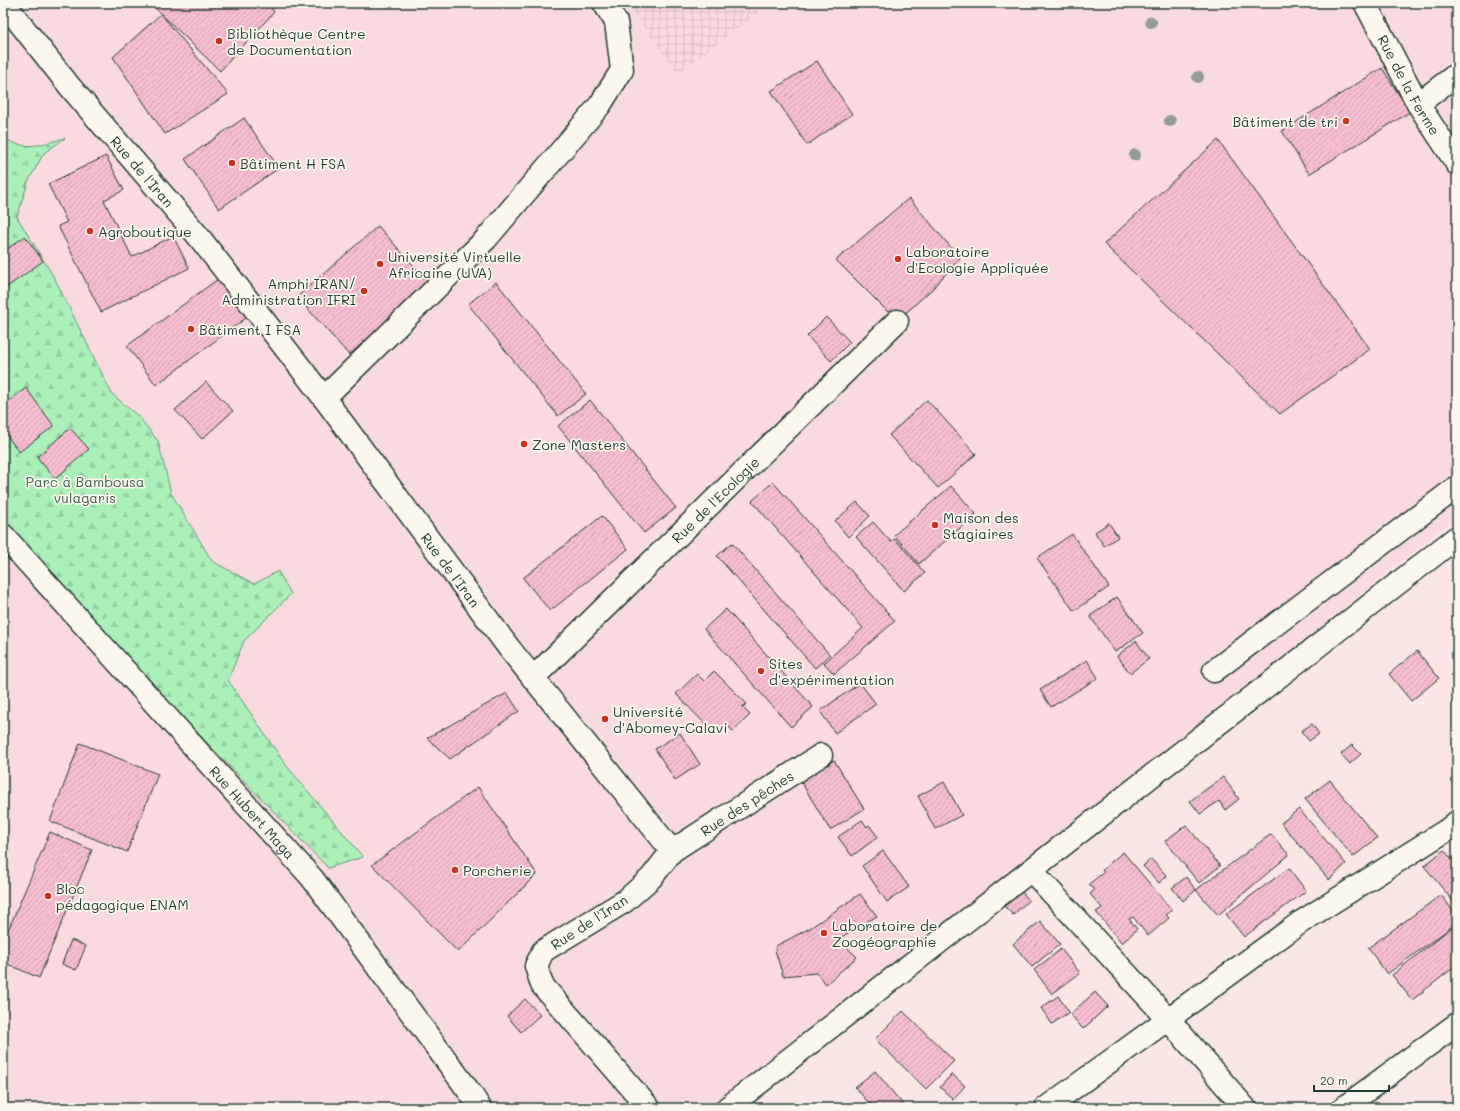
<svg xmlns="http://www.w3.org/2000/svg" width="1460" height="1111" font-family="Mali,sans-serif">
<defs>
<pattern id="industrial-grid" width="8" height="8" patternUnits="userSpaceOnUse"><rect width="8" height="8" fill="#f9dade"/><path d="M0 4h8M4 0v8" fill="none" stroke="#d5bcbf"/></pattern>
<pattern id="forest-firs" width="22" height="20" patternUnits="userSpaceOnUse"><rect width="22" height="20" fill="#abefb9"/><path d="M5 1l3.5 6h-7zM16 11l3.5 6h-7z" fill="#93cea0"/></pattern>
<pattern id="building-hatch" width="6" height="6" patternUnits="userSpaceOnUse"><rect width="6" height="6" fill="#f6bdd0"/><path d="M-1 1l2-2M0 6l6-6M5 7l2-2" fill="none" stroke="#d2a3b3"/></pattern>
</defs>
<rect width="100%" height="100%" fill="#fae6e4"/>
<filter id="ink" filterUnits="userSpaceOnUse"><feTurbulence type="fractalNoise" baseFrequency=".025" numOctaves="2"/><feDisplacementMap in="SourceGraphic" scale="8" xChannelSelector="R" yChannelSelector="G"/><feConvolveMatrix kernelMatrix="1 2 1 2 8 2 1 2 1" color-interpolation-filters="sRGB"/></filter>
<g filter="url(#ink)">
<!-- built -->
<polygon fill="#f9dade" points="3,3 1457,3 1457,516 975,907 721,1108 3,1108"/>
<!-- industrial -->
<polygon fill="url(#industrial-grid)" points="626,3 771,3 678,73"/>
<!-- forest -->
<path fill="url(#forest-firs)" stroke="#659676" d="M3 137C24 152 42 144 65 138L44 153 28 182 17 217 55 279 112 394 139 417 158 441 171 493 212 561 254 584 278 571 291 594 244 641 228 680 285 764 363 857 328 868 99 631 3 519Z"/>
<!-- building -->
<g fill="url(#building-hatch)" stroke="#1f3d34">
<polygon points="150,3 268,3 274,12 220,71"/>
<polygon points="161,14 228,94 165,134 113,57"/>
<polygon points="817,61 852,114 807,145 771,91"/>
<polygon points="1382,68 1410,112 1309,174 1282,131"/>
<polygon points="244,118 279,168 219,209 185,159"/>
<polygon points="1218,140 1370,349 1280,414 1104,244"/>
<polygon points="106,156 124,190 104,200 132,257 173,236 189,268 101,312 58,226 67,222 48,184"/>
<polygon points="909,198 960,258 932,289 897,321 836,260"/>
<polygon points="378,226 430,284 349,355 297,297"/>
<polygon points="25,236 43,261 3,290 3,252"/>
<polygon points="226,273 254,312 156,385 127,346"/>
<polygon points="496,282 586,394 558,416 468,304"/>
<polygon points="826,317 850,342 831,361 807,336"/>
<polygon points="206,382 233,411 202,439 175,410"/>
<polygon points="26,388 54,426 19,452 3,430 3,405"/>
<polygon points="590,400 676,508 644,533 558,426"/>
<polygon points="927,400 976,454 938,488 889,435"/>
<polygon points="70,428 89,449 55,479 37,457"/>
<polygon points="773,482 895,621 834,674 824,663 863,628 752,501"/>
<polygon points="951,486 976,514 919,564 894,535"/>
<polygon points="857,502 870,516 848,537 835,521"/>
<polygon points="602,516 628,549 550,611 523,578"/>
<polygon points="873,522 891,542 895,539 925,573 904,591 856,537"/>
<polygon points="1109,523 1118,537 1104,546 1095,532"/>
<polygon points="1072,534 1109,587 1074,611 1037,558"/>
<polygon points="732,543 830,655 815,668 717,556"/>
<polygon points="1117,597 1143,633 1115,652 1090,616"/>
<polygon points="726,609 813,707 791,727 704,629"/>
<polygon points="1136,641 1149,659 1130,673 1117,656"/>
<polygon points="1417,651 1439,678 1411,701 1389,674"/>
<polygon points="1087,660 1098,678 1051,707 1040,690"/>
<polygon points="714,671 747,704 742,707 750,715 733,731 726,724 716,735 676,694 697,674 704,681"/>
<polygon points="860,683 876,704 835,733 820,711"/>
<polygon points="507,693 519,711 450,759 427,738"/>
<polygon points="1312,724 1319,734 1309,741 1301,731"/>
<polygon points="680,733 700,764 675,780 655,749"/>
<polygon points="80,743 158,774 127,852 50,821"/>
<polygon points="1352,745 1361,754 1350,764 1341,754"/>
<polygon points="834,760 864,809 830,830 800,780"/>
<polygon points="1223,777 1239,799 1225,810 1219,801 1200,814 1190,801"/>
<polygon points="1330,780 1377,838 1353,857 1305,799"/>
<polygon points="944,782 962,815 935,829 918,796"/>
<polygon points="478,787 537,874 458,952 372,865"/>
<polygon points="1299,809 1346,864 1329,880 1281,823"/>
<polygon points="862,820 867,827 869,825 878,837 852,856 838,837"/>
<polygon points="1186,825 1220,866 1199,883 1165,841"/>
<polygon points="50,832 92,850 39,978 3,962 3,942"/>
<polygon points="1271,834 1289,855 1218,915 1196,890"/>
<polygon points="1444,850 1457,865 1457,906 1424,866"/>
<polygon points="883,851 909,887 887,902 862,866"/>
<polygon points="1123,852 1172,910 1166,915 1169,918 1148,936 1133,917 1129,919 1137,929 1122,943 1096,912 1102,908 1090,894 1094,890 1089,884 1104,872 1102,870"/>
<polygon points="1151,859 1167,876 1159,883 1143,866"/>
<polygon points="1289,868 1306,891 1244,937 1226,914"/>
<polygon points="1186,877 1196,890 1183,901 1172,888"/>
<polygon points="1018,888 1029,900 1013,915 1002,904"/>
<polygon points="860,894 877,916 838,939 857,957 826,984 816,973 783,976 775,950 776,946 810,928"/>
<polygon points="1441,895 1457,916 1457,923 1387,974 1368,948"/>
<polygon points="1040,921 1060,944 1032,967 1013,944"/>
<polygon points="1457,923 1457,965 1412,1000 1392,975"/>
<polygon points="71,940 86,946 76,970 62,964"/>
<polygon points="1061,949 1080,973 1052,994 1034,970"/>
<polygon points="1095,992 1108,1006 1083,1029 1070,1014"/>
<polygon points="1058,996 1069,1012 1052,1024 1041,1008"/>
<polygon points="525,999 540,1015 521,1032 507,1016"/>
<polygon points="903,1011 954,1061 926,1089 875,1039"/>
<polygon points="875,1071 906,1108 873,1108 855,1087"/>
<polygon points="952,1074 965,1086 953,1099 940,1087"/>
</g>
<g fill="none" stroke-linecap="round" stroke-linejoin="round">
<!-- minor casing -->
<g stroke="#1f3d34" stroke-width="25">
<g id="minor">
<path id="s1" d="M4 3 71 88 199 237 324 398 509 648 672 851 651 878 625 901 543 951 536 966 542 985 649 1108"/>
<path id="s2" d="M1365 3 1418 104 1457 164"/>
<polyline points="1418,104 1457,74"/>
<polyline points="324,398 486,239 600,105 622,70 616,22 604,3"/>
<path id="s3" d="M3 535 312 878 471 1094 480 1108"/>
<polyline points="1214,671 1457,487"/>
<path id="s4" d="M533 678 897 321"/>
<path id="s5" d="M672 851 821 755"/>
<polyline points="1031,870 1168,1019 1245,1108"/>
<polyline points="727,1108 1457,537"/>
<polyline points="1046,1108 1301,922 1447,830 1457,822"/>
<polyline points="1343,1108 1457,1024"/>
</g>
</g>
<!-- minor -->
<use href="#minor" stroke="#fbf7ec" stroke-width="22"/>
</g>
<!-- trees -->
<g fill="#919d92">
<circle cx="1151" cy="22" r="6"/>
<circle cx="1198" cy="77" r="6"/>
<circle cx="1170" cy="121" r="6"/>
<circle cx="1135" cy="155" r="6"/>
</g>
</g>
<!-- markers -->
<g fill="#c8321e" stroke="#fbf7ec" stroke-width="1.5">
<circle cx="219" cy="41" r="4"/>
<circle cx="1346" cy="121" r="4"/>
<circle cx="232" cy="163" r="4"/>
<circle cx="90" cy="231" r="4"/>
<circle cx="898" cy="259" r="4"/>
<circle cx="380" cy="264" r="4"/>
<circle cx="364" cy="291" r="4"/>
<circle cx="191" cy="329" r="4"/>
<circle cx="524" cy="444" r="4"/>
<circle cx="935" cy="525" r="4"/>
<circle cx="761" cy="671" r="4"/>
<circle cx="605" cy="719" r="4"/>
<circle cx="455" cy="870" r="4"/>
<circle cx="48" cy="896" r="4"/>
<circle cx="824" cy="933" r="4"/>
</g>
<g text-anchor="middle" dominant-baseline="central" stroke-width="3.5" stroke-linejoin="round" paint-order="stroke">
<!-- poi labels -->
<g font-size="14" fill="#1f3d34" stroke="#fbf7ec" text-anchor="start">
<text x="227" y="33">Bibliothèque Centre<tspan x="227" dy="16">de Documentation</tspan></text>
<text x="1338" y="121" text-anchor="end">Bâtiment de tri</text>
<text x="240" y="163">Bâtiment H FSA</text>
<text x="98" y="231">Agroboutique</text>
<text x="906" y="251">Laboratoire<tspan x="906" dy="16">d'Ecologie Appliquée</tspan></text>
<text x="388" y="256">Université Virtuelle<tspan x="388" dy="16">Africaine (UVA)</tspan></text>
<text x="356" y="283" text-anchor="end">Amphi IRAN/<tspan x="356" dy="16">Administration IFRI</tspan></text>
<text x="199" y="329">Bâtiment I FSA</text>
<text x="532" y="444">Zone Masters</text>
<text x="943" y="517">Maison des<tspan x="943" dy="16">Stagiaires</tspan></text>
<text x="769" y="663">Sites<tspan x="769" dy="16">d'expérimentation</tspan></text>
<text x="613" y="711">Université<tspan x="613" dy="16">d'Abomey-Calavi</tspan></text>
<text x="463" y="870">Porcherie</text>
<text x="56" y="888">Bloc<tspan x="56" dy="16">pédagogique ENAM</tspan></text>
<text x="832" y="925">Laboratoire de<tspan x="832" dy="16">Zoogéographie</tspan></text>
</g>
<!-- street labels -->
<g font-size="14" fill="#1f3d34" stroke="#fbf7ec">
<text stroke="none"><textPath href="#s2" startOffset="93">Rue de la Ferme</textPath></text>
<text stroke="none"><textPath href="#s1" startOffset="218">Rue de l'Iran</textPath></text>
<text stroke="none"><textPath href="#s4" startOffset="255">Rue de l'Ecologie</textPath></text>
<text stroke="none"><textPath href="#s1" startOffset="722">Rue de l'Iran</textPath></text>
<text stroke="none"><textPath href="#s5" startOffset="89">Rue des pêches</textPath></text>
<text stroke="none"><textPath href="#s3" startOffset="373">Rue Hubert Maga</textPath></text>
<text transform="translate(589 922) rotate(-33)">Rue de l'Iran</text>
</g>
<!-- park labels -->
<g font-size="14" fill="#3b614f" stroke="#fbf7ec">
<text x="85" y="481">Parc à Bambousa<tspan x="85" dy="16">vulagaris</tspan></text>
</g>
</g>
<!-- margin -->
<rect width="1460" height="1111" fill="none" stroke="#fbf7ec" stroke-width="16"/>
<rect x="8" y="8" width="1444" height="1095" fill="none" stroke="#1f3d34" stroke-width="1.5" filter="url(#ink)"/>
<!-- scale -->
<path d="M1314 1085v6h75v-6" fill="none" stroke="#1f3d34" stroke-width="2"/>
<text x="1320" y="1085" font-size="12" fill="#1f3d34" stroke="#fbf7ec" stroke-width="3" paint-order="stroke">20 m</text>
</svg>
